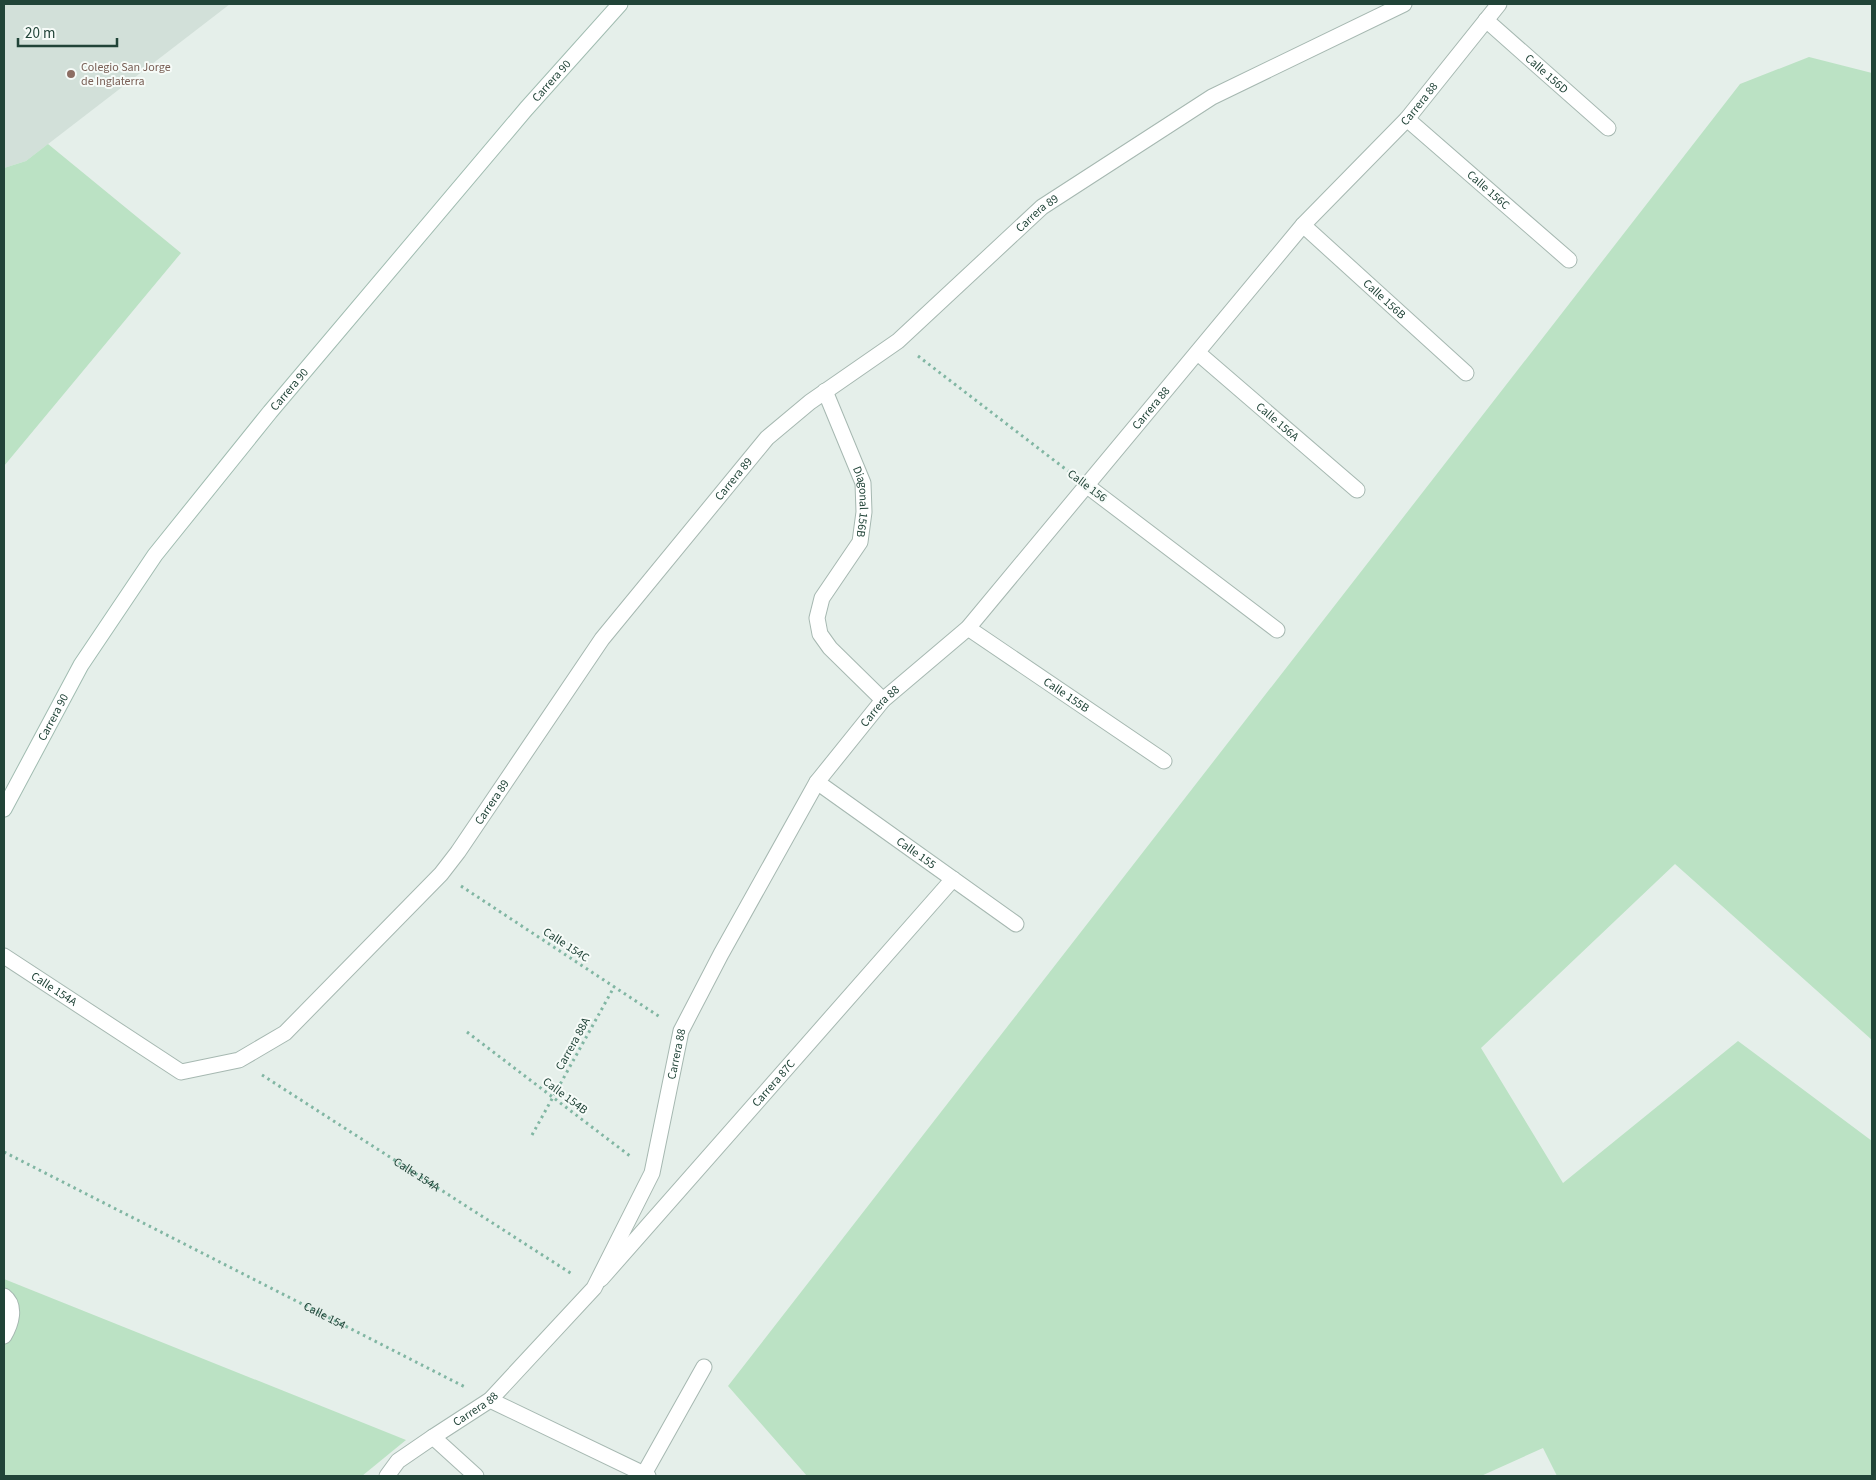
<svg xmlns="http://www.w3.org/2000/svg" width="1876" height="1480" font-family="'Source Sans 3',sans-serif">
<rect width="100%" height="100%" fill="#e5efea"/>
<!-- built -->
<polygon fill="#d2e0d9" points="4,4 230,4 26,161 4,168"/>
<!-- green -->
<g fill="#bbe2c4">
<polygon points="1809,57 1872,73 1872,1040 1675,864 1481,1048 1563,1183 1738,1041 1872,1141 1872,1476 1557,1476 1543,1448 1481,1476 807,1476 728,1386 1740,84"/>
<polygon points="48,144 181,253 4,466 4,168 26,161"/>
<polygon points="4,1279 406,1440 362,1476 4,1476"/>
</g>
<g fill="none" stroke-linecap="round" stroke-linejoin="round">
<!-- lane casing -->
<g stroke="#a6b8b1" stroke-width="17">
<g id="lane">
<path id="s3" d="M601 1279 953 879"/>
<path d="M4 1296C17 1306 11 1324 4 1336"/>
<polyline points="644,1474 704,1367"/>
</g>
</g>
<!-- street casing -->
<g stroke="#a6b8b1" stroke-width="17">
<g id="street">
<path id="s4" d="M1486 20 1608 128"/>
<path id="s5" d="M1407 119 1569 260"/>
<path id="s6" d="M1303 225 1466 373"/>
<path id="s7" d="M1198 353 1357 490"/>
<path id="s8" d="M825 391 863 483 864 512 860 542 822 598 817 618 820 634 830 648 883 700"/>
<polyline points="1086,485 1277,630"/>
<path id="s9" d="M968 628 1164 761"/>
<path id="s10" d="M817 782 1016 924"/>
<path id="s11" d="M4 956 181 1072 239 1060 285 1033 441 874 458 852 602 639 767 438 810 402 898 341 1042 207 1212 97 1404 4"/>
<polyline points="490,1400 648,1476"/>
<polyline points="433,1437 476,1476"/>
<path id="s12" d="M387 1476 398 1461 433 1437 490 1400 594 1288 652 1173 681 1031 721 954 817 782 883 700 968 628 1303 225 1407 119 1499 4"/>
</g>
</g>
<!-- secondary casing -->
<g stroke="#a1bcb1" stroke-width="17">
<g id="secondary">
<path id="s13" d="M4 809 81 665 155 555 270 412 526 109 620 4"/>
</g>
</g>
<!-- path -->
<g stroke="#81b6a3" stroke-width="3" stroke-dasharray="2.5 4" stroke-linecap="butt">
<polyline points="918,356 1068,471"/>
<polyline points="461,886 660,1017"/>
<polyline points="467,1032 630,1156"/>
<path id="s1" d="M262 1075 572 1274"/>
<polyline points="532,1135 614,987"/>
<path id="s2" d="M4 1152 465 1387"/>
</g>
<!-- lane -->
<use href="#lane" stroke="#fff" stroke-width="15"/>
<!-- street -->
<use href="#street" stroke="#fff" stroke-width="15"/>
<!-- secondary -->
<use href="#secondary" stroke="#fff" stroke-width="15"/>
</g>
<!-- markers -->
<circle fill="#8d6e63" stroke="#f6fbf8" stroke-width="2" cx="71" cy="74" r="5"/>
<g text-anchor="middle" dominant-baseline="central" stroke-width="4" stroke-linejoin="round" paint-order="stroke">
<!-- education labels -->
<g font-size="12" fill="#785e54" stroke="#f6fbf8" text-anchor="start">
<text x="81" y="67">Colegio San Jorge<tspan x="81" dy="14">de Inglaterra</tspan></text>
</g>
<!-- street labels -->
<g font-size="12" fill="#214438" stroke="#f6fbf8">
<text stroke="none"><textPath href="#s4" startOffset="81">Calle 156D</textPath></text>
<text stroke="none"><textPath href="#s13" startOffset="914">Carrera 90</textPath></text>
<text stroke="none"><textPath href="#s12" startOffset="1748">Carrera 88</textPath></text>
<text stroke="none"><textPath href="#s5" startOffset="108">Calle 156C</textPath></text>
<text stroke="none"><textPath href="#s11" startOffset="1444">Carrera 89</textPath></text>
<text stroke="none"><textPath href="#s6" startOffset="110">Calle 156B</textPath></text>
<text stroke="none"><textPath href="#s13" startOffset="509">Carrera 90</textPath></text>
<text stroke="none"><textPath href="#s12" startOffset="1342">Carrera 88</textPath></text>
<text stroke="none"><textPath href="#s7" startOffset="105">Calle 156A</textPath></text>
<text stroke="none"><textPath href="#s11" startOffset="1039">Carrera 89</textPath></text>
<text transform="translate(1087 486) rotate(37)">Calle 156</text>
<text stroke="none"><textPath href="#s8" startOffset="118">Diagonal 156B</textPath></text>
<text stroke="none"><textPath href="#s9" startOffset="119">Calle 155B</textPath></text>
<text stroke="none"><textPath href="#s12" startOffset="938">Carrera 88</textPath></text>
<text stroke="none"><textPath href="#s13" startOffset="104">Carrera 90</textPath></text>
<text stroke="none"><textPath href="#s11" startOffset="635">Carrera 89</textPath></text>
<text stroke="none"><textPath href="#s10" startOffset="122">Calle 155</textPath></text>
<text transform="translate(566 945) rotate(33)">Calle 154C</text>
<text stroke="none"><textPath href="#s11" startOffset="60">Calle 154A</textPath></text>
<text transform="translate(573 1044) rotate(-61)">Carrera 88A</text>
<text stroke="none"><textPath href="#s12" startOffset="532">Carrera 88</textPath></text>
<text stroke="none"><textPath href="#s3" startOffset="261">Carrera 87C</textPath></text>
<text transform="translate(565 1096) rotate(37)">Calle 154B</text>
<text stroke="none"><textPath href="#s1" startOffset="184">Calle 154A</textPath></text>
<text stroke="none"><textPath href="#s2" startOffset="360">Calle 154</textPath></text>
<text stroke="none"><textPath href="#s12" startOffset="112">Carrera 88</textPath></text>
</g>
</g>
<!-- border -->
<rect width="1876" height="1480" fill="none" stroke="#214438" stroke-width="10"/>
<!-- scale -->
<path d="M18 38v8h99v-8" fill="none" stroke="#214438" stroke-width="2.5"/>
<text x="25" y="38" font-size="15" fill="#214438" stroke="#f6fbf8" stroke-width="4" paint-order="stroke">20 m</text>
</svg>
